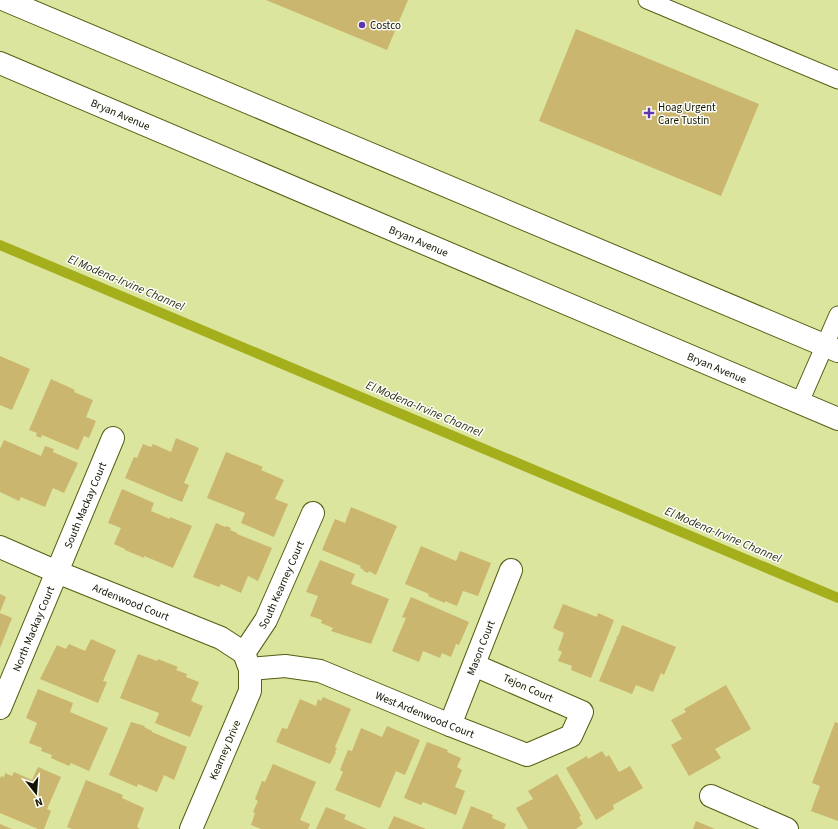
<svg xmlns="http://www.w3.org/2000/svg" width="838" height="829" font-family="'Source Sans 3',sans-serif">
<rect width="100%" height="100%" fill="#dce59d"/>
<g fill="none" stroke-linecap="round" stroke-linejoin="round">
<!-- stream -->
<polyline stroke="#a5af1b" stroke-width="10" points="0,245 838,598"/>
</g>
<!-- building -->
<g fill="#cbb670">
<polygon points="266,0 408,0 387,50"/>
<polygon points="576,29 759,104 721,196 539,121"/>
<polygon points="0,356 30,369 12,410 0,405"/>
<polygon points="51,379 75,390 74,392 93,400 86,417 96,421 89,438 84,436 78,450 42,435 41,438 36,436 37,433 29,430"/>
<polygon points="176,438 199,448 184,483 189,485 182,502 125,478 134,457 137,458 143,444 151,447 153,444 171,452"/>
<polygon points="4,440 41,456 45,446 54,449 53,452 78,463 64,493 53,488 45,507 21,497 19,501 0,492 0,449"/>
<polygon points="226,452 263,467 261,470 284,480 275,499 288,504 274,537 241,523 245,513 207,498"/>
<polygon points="122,489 154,503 151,511 170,519 170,517 192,526 173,568 144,556 144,558 125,550 125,549 114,544 121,528 108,523"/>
<polygon points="351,507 397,526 376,575 369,571 368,573 363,571 364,570 360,568 361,566 322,550 335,519 345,523"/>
<polygon points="216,523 225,527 226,526 231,528 230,530 237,533 237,534 272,548 258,581 248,576 241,593 221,584 219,587 193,577"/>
<polygon points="421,546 456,561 460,551 491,563 478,596 463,591 457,606 445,601 445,603 428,596 429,594 405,584"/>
<polygon points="320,560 355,574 351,584 389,599 371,644 331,631 333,628 321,623 322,620 310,616 318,596 306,592"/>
<polygon points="0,594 6,597 0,612"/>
<polygon points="411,597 469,622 459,645 456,644 451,657 442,653 440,658 423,651 419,662 392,651 406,618 402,617"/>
<polygon points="563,604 597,617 598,613 614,620 591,678 571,670 572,666 558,661 562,652 558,650 564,633 553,628"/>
<polygon points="0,613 12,618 0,648"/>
<polygon points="622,625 676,647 664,675 661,673 653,692 636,685 632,694 599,681 617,638 616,638 619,634"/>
<polygon points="91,639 116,650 103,681 107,682 98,703 40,679 57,645 66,649 69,644 85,651"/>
<polygon points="138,654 157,661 158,659 178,667 176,670 187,674 186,677 199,682 191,701 203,706 190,737 155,723 159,713 120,698"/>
<polygon points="726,685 751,729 715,749 721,758 689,776 671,745 682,739 671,720 686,712 684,709"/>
<polygon points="38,689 73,703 70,712 108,728 89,771 71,763 69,766 51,758 52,755 41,751 42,748 29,743 37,723 26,718"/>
<polygon points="323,697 351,709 335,747 337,748 335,752 336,752 330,764 276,742 282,728 287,729 300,699 316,706 318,699 321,701"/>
<polygon points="131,722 145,726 144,727 152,731 152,732 187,747 174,780 164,775 157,792 138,784 137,787 109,775"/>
<polygon points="835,722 838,723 838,821 811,811 820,786 812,783"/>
<polygon points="387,726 420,740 405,775 396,771 380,808 335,790 343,772 340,770 348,750 352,751 361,728 382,737"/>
<polygon points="427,742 448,750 447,752 461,758 457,767 462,770 455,787 465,791 456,815 423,802 421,805 404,798"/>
<polygon points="602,751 606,757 609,755 619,772 630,766 643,788 613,805 614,809 596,820 566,768 587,756 588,759"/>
<polygon points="273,764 316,782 300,820 310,824 308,829 261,829 251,825 255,813 253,812 258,801 255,799 262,781 265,782"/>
<polygon points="38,767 61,777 47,809 51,811 44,829 38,829 0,813 0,779 1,776 4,777 5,773 12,776 14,772 32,780"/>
<polygon points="557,774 581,816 579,817 583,824 576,829 528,829 516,808 533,799 528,791"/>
<polygon points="86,780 123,795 122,798 144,808 137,827 140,829 72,829 67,827"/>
<polygon points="471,806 493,815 492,818 506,824 504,829 462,829"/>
<polygon points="326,807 346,815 344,819 367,829 316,829"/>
<polygon points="394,816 426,829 388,829"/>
<polygon points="696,821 715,829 693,829"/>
<polygon points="0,824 12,829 0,829"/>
</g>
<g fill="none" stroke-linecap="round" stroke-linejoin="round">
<!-- service casing -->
<g stroke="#565c12" stroke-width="19">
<g id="service">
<polyline points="647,0 838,80"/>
<polyline points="800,402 838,315"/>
</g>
</g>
<!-- minor casing -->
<g stroke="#565c12" stroke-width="24">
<g id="minor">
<path id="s1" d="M0 547 57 572 221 638 244 653 250 669V691L191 829"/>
<path id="s2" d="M244 653 266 620 313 513"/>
<path id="s3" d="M250 669 285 666 320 671 450 725 527 755 571 736 582 712 474 665"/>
<path id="s4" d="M0 708 113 438"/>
<path id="s5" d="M450 725 511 570"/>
<polyline points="711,796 787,829"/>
</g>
</g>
<!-- secondary casing -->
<g stroke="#565c12" stroke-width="24">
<g id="secondary">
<polyline points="5,0 838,351"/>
<path id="s6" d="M0 63 838 419"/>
</g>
</g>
<!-- service -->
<use href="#service" stroke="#fff" stroke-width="17"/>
<!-- minor -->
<use href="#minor" stroke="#fff" stroke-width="22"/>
<!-- secondary -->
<use href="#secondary" stroke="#fff" stroke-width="22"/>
</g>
<!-- markers -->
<g fill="#6036ae" stroke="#fefff8" stroke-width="1.5">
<circle cx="362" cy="25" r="4"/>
<path d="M647 107h4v4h4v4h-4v4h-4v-4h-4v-4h4z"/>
</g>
<g text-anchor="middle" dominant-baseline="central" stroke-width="3" stroke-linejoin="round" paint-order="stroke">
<!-- poi labels -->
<g font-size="11" fill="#121300" stroke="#fefff8" text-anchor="start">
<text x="370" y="25">Costco</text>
<text x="658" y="107">Hoag Urgent<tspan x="658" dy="13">Care Tustin</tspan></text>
</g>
<!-- street labels -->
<g font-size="11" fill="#121300" stroke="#fefff8">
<text stroke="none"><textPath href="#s6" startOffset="131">Bryan Avenue</textPath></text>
<text stroke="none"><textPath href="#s6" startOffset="455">Bryan Avenue</textPath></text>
<text stroke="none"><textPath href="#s6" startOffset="779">Bryan Avenue</textPath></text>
<text stroke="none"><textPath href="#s4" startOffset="220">South Mackay Court</textPath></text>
<text stroke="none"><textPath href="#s2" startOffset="78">South Kearney Court</textPath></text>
<text stroke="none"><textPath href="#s1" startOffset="142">Ardenwood Court</textPath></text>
<text stroke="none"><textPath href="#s4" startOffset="86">North Mackay Court</textPath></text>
<text stroke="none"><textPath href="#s5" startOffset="83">Mason Court</textPath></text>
<text transform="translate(528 688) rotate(24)">Tejon Court</text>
<text stroke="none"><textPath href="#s3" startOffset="184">West Ardenwood Court</textPath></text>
<text transform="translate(225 750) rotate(-67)">Kearney Drive</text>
</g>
<!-- water labels -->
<g font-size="12" font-style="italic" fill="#2d301a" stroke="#fefff8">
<text transform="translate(126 283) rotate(23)">El Modena-Irvine Channel</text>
<text transform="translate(424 409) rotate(23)">El Modena-Irvine Channel</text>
<text transform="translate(723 535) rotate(23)">El Modena-Irvine Channel</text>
</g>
</g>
<!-- north arrow -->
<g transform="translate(36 793) rotate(163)" stroke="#fefff8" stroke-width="3" paint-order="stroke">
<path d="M0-3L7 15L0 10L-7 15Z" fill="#121300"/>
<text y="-6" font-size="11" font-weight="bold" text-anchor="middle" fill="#121300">N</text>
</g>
</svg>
